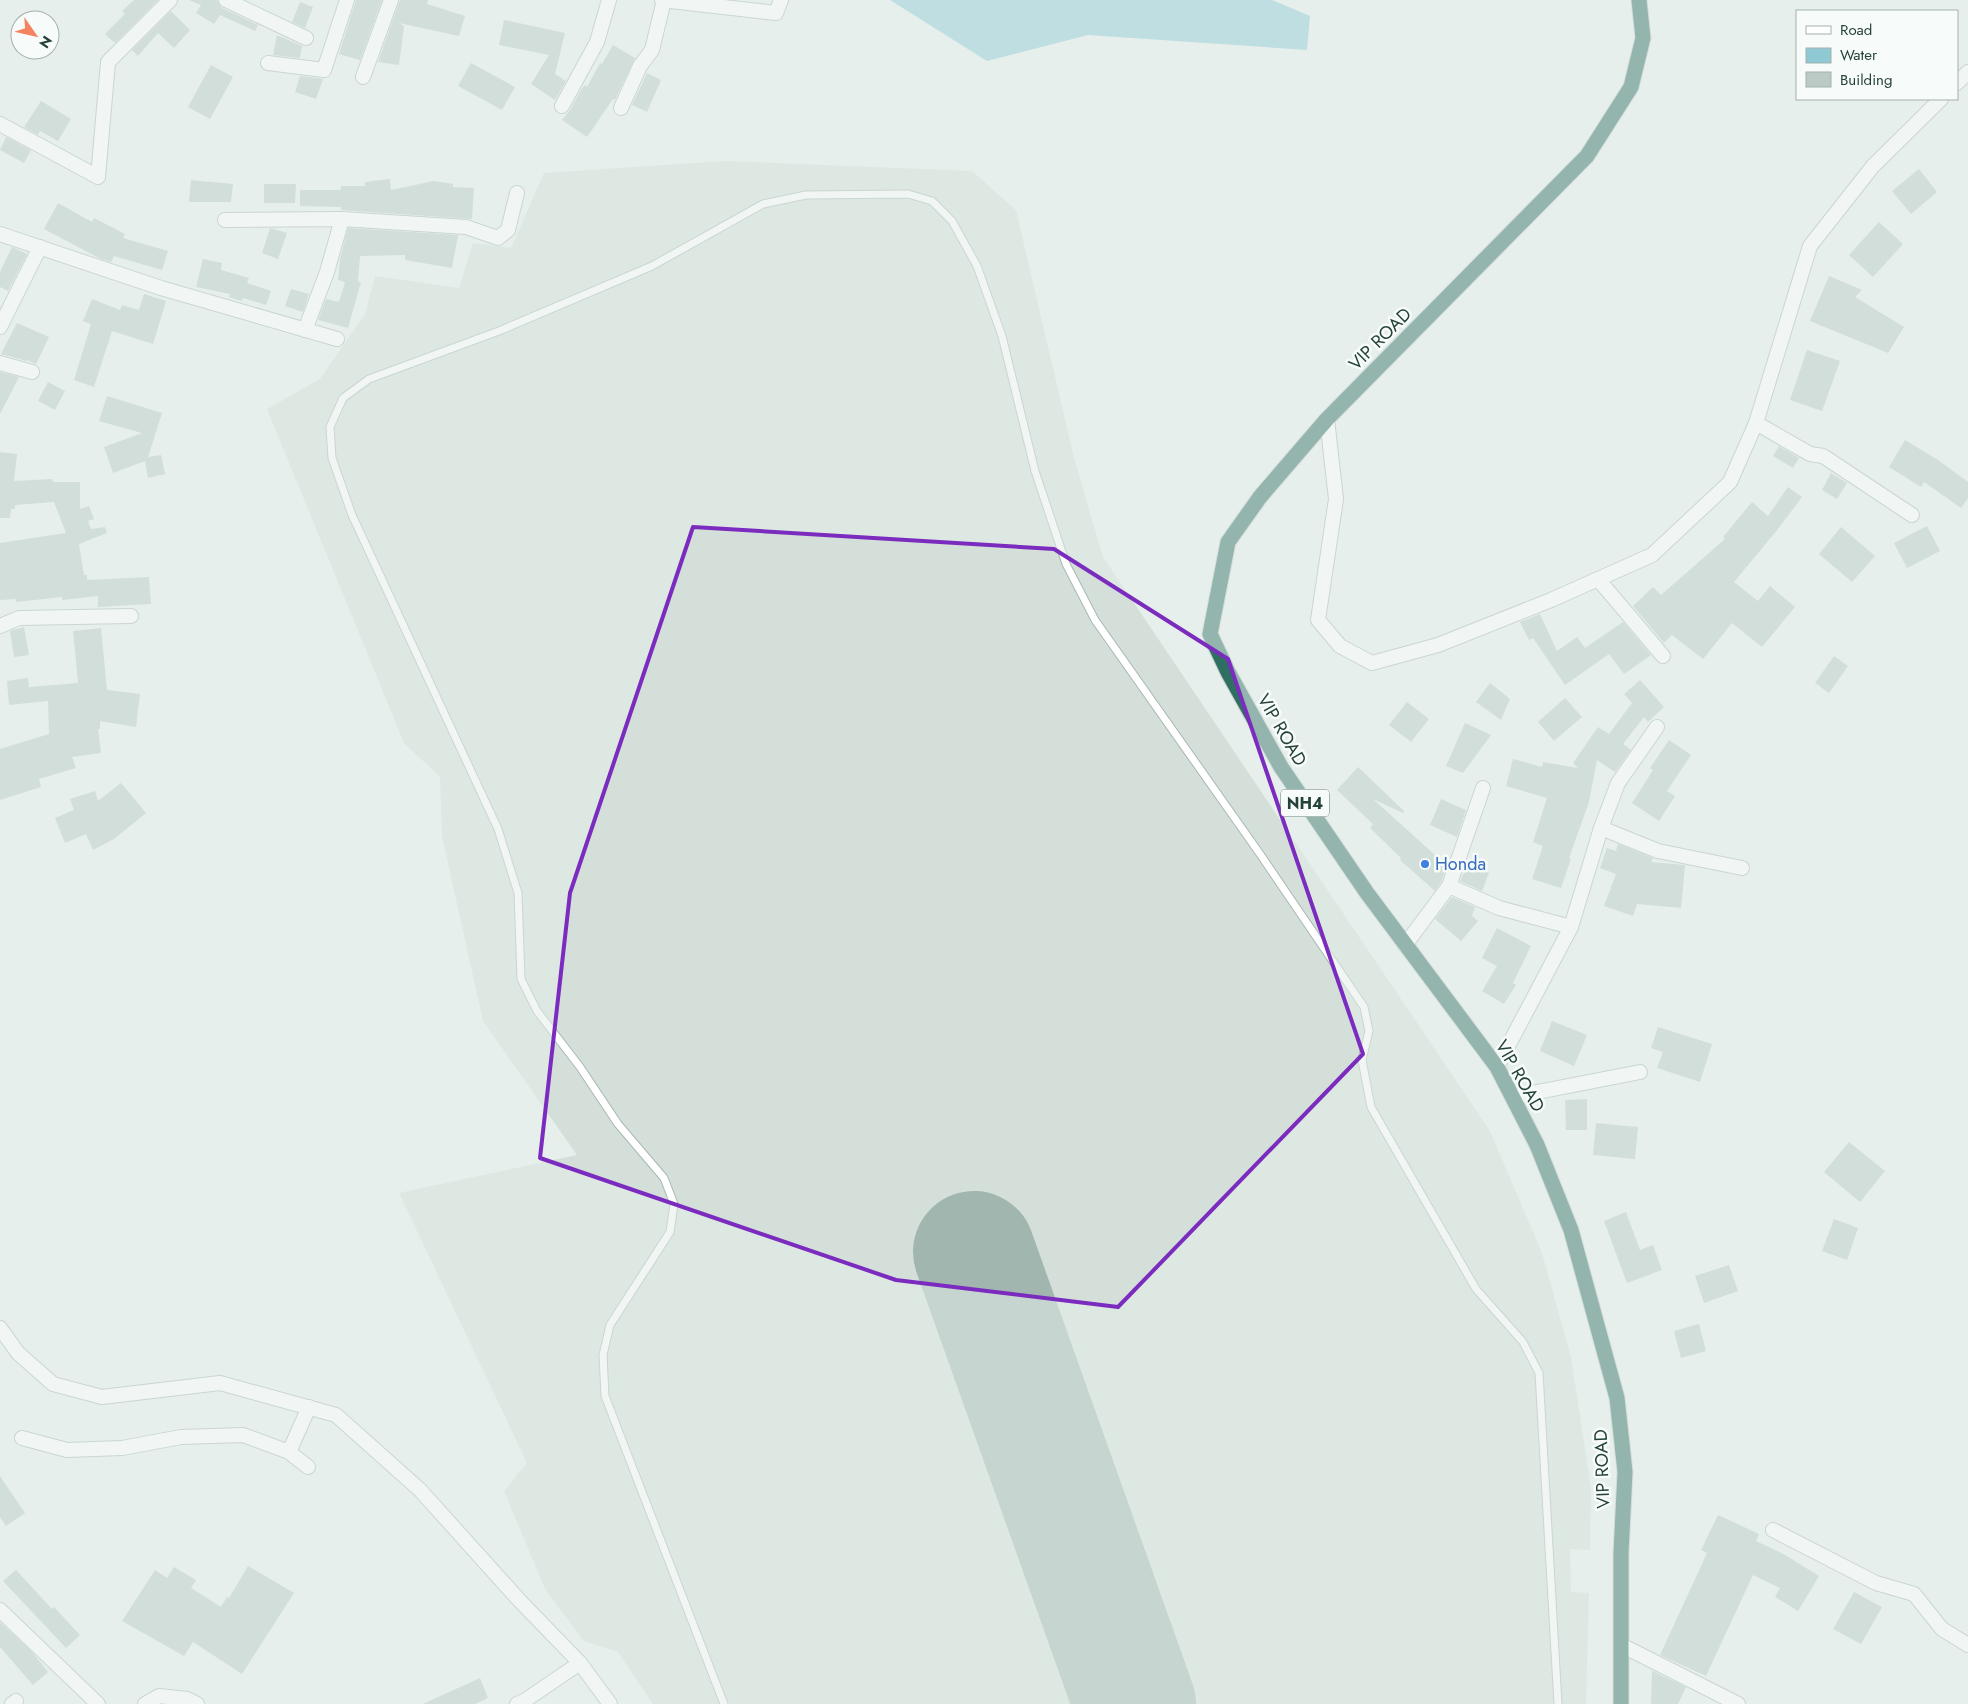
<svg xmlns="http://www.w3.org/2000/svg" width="1968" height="1704" font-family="Jost,sans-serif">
<rect width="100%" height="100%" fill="#e6efeb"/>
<!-- built -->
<polygon fill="#d4dfda" points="724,161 972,171 1016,210 1074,458 1103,557 1490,1131 1542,1253 1571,1357 1591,1489 1590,1550 1570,1549 1571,1592 1589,1593 1586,1704 653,1704 618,1652 584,1641 545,1589 504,1491 527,1463 399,1193 577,1155 483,1021 442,836 440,777 404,743 267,409 320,379 365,314 375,276 459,288 473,243 511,248 544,173"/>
<!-- water -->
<polygon fill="#8ec9d4" points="890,0 1272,0 1310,16 1307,50 1088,35 987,61"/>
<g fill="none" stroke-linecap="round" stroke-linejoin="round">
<!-- runway -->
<polyline stroke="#a2b6b0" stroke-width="122" points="974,1252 1135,1704"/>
</g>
<!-- building -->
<g fill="#bbcac4">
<polygon points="134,0 158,0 115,43 105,34 125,14 122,11"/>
<polygon points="189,0 217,0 222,8 258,25 255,31 220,15 214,24 196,13 201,5"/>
<polygon points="356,0 382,0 360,60 339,54"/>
<polygon points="400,0 428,0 427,4 465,16 459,36 399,23 404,26 399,65 378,62"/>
<polygon points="300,2 313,7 305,28 292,22"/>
<polygon points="171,11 190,30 174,48 158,33 138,56 132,50"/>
<polygon points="504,20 565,33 555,74 566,81 555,100 531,84 549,55 499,45"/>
<polygon points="277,35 302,46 300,58 273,55"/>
<polygon points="613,45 635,58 615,100 613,99 587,137 562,120 570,110 581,90 585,85 587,87 600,63 602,64"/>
<polygon points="471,63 515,87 502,110 458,86"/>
<polygon points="211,65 233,77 210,119 188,107"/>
<polygon points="647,73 661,80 647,112 632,105"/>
<polygon points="300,76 323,79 316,99 295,92"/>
<polygon points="41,101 71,119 58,141 40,131 38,135 24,127"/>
<polygon points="6,137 31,150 24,163 0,150"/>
<polygon points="1919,169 1937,192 1911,214 1892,191"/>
<polygon points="390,179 391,190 434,181 453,184 453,187 474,188 472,219 341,210 341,207 300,206 300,190 341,190 341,186 365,186 365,182"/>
<polygon points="191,180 233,184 231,202 189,202"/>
<polygon points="264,184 296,184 295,203 264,203"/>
<polygon points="58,203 92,222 94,218 125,234 123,238 168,251 162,270 114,256 111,262 101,259 44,229"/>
<polygon points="1879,222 1903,244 1873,277 1849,255"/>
<polygon points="270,228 287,233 278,259 262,253"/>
<polygon points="348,228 458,235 452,268 405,260 405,255 360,256 358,281 361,282 348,328 318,320 326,299 339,302 345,282 338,280 340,259"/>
<polygon points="12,247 27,254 8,291 0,287 0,272"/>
<polygon points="203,259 222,263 221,270 249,278 247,283 271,291 266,305 243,298 242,301 229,297 230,294 196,287"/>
<polygon points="1829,276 1862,290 1855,297 1904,327 1888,353 1810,321"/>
<polygon points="291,289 309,294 303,312 285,306"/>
<polygon points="144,294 166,301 153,344 112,331 94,387 74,380 91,324 83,321 92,299 120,310 122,305 139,310"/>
<polygon points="17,323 49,337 36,364 27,360 27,361 1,354"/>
<polygon points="1807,350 1840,361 1822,411 1790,400"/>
<polygon points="0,372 19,377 0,414"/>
<polygon points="48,382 65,391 55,410 38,401"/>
<polygon points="107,396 162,413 148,457 161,455 165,474 148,478 145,461 113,473 104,447 142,433 99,421"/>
<polygon points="1905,440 1938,460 1968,482 1968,498 1961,508 1924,482 1921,487 1889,467"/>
<polygon points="1779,446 1799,458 1793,468 1773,456"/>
<polygon points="0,452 17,454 14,481 52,479 53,482 80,482 80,509 89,506 94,519 88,521 91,529 105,527 107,533 79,544 84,575 87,575 87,580 149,577 151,604 98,607 98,596 62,600 62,597 16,602 16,599 0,600 0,543 66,533 54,502 15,505 15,509 11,509 10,518 0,518"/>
<polygon points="1831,473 1847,483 1837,499 1822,490"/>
<polygon points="1788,487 1802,497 1778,529 1734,582 1758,601 1770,586 1795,607 1762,647 1732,623 1703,659 1672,635 1664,643 1633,606 1653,587 1661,595 1725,539 1723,537 1752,502 1768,516"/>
<polygon points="1927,526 1940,551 1907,568 1894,543"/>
<polygon points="1841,527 1875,556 1852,582 1819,554"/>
<polygon points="1540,614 1557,651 1577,637 1585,648 1623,622 1651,655 1624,674 1609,654 1565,685 1533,638 1529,640 1520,622"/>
<polygon points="24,627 29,655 14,657 10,631"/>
<polygon points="101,628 107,690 140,694 136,727 100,721 100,729 98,729 101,753 72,757 76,768 39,779 41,787 0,800 0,749 49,734 48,701 9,705 7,681 28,678 29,687 78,683 73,631"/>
<polygon points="1834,656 1848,666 1829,693 1815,683"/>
<polygon points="1640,680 1664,707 1648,722 1644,717 1623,744 1631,750 1615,772 1597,760 1589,802 1569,858 1571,859 1561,888 1532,879 1543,846 1533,842 1547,798 1506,786 1513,759 1542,767 1543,762 1578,768 1573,763 1598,727 1609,734 1632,703 1624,694"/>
<polygon points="1490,683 1510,699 1501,720 1476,702"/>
<polygon points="1565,698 1582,717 1554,741 1538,722"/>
<polygon points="1407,702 1429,719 1411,742 1389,725"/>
<polygon points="1465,723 1491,735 1463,773 1446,766"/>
<polygon points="1669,740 1691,755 1667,791 1675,796 1659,821 1632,803 1653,770 1650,768"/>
<polygon points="1358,767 1404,811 1403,813 1373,799 1447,866 1441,882 1435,891 1400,860 1401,858 1370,828 1373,824 1337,790"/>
<polygon points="121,783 146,813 114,839 93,850 86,834 65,843 55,818 74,810 70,799 95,791 98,801"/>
<polygon points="1441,799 1466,810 1457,837 1430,825"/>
<polygon points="1618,844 1653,858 1651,862 1685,865 1681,908 1637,904 1633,916 1604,906 1616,874 1600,868 1607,848 1616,851"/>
<polygon points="1468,864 1489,873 1482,891 1460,881"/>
<polygon points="1452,897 1475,907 1472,916 1478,921 1461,941 1435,919"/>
<polygon points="1497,928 1531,946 1513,983 1516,985 1504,1004 1482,991 1497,966 1482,958"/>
<polygon points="1552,1021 1587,1035 1574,1066 1540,1051"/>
<polygon points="1658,1027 1712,1044 1700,1082 1657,1068 1663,1052 1651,1048"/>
<polygon points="1587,1099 1587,1130 1566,1130 1565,1100"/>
<polygon points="1596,1123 1638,1127 1635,1159 1593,1155"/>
<polygon points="1849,1142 1885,1171 1860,1202 1824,1172"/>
<polygon points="1626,1212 1640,1250 1653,1245 1662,1270 1627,1283 1604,1221"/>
<polygon points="1834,1219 1858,1228 1847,1260 1822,1251"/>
<polygon points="1729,1265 1738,1291 1704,1303 1695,1276"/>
<polygon points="1699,1324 1706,1351 1681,1358 1674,1331"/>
<polygon points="0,1476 25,1513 6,1526 0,1517"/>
<polygon points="1718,1515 1759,1534 1756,1541 1785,1555 1819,1576 1798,1611 1775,1597 1780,1588 1753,1575 1706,1676 1660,1655 1707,1553 1701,1550"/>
<polygon points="248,1566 294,1593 242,1674 193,1642 184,1656 122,1621 155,1570 167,1578 174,1567 196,1580 191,1588 221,1607 227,1597 229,1598"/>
<polygon points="16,1570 52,1609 54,1607 80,1635 66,1648 3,1581"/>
<polygon points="1854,1592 1882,1607 1861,1644 1833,1629"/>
<polygon points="0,1622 32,1652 48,1672 33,1685 0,1647"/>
<polygon points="1652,1671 1686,1687 1678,1704 1651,1704"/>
<polygon points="480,1678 488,1698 475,1704 423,1704"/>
</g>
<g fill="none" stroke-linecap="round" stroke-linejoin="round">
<!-- lane casing -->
<g stroke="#a8b8b2" stroke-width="9">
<polyline id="lane" points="724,1704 605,1396 603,1355 610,1325 670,1232 674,1204 664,1178 618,1124 580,1067 537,1011 521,979 518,893 498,829 352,515 332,458 330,427 343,398 369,379 499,331 652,266 763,204 806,195 908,194 932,201 952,221 977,266 1002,336 1035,471 1066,564 1095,620 1260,854 1364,1007 1369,1031 1362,1060 1371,1107 1476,1289 1523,1342 1539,1373 1558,1704"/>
</g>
<!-- street casing -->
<g stroke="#a8b8b2" stroke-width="16">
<g id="street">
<polyline points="226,0 306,38"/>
<polyline points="662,0 776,13 781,0"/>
<polyline points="268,63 324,70 347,0"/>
<polyline points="363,77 391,0"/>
<polyline points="1957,83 1968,72"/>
<polyline points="562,106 597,42 609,0"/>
<polyline points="621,108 640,66 652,50 664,0"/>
<polyline points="0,124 98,177 108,62 170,0"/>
<polyline points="225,220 342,219 466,227 498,238 508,230 517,193"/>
<polyline points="0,234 161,288 337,339"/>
<polyline points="0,327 40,247"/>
<polyline points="305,330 327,272 342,219"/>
<polyline points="0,363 32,372"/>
<polyline points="1327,419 1336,499 1318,620 1340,646 1372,663 1438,645 1551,600 1652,555 1730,482 1756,423 1810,246 1873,166 1941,99"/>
<polyline points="1756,423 1810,454 1823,456 1912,515"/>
<polyline points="1598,579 1663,656"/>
<polyline points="0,626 19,618 131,616"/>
<polyline points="1601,828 1658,851 1742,868"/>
<polyline points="1449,886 1499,908 1571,927"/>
<polyline points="1405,945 1449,886 1483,788"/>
<polyline points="1497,1067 1571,927 1601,828 1618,783 1657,727"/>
<polyline points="1512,1097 1640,1072"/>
<polyline points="0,1328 18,1353 53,1384 102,1397 220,1383 336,1415 420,1490 519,1600 580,1663 610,1704"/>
<polyline points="22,1438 67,1450 122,1448 181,1437 243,1435 289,1452 308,1467"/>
<polyline points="289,1452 309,1407"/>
<polyline points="1773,1530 1876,1583 1914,1594 1942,1629 1968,1645"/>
<polyline points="0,1610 98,1704"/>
<polyline points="1621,1645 1738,1704"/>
<polyline points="12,1704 16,1701"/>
<polyline points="145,1704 159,1696 187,1699 197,1704"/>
<polyline points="517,1704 524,1701 580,1663"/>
</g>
</g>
<!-- highway casing -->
<g stroke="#c2cac8" stroke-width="17">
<polyline id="highway" points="1621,1704 1621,1553 1625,1472 1617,1398 1571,1230 1537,1145 1497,1067 1367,893 1281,767 1228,672 1210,634 1228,542 1260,497 1327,419 1587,156 1631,87 1643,38 1639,0"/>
</g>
<!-- lane -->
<use href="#lane" stroke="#fff" stroke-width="7"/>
<!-- street -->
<use href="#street" stroke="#fff" stroke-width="14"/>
<!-- highway -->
<use href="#highway" stroke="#2f6f62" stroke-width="15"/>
</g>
<!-- marked area -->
<path d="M0 0H1968V1704H0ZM693 527 1054 549 1228 659 1363 1054 1118 1307 896 1280 540 1158 570 893Z" fill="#e6efeb" fill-opacity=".55" fill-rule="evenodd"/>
<path fill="none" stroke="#7b2cbf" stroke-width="4" stroke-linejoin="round" d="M693 527 1054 549 1228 659 1363 1054 1118 1307 896 1280 540 1158 570 893Z"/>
<!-- markers -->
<circle fill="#3f7fe0" stroke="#f7fbf9" stroke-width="2" cx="1425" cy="864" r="5"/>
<g text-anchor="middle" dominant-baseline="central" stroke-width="5" stroke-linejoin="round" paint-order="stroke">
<!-- shield labels -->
<rect fill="#f7fbf9" stroke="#637a73" stroke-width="1" x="1281" y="789.5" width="48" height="27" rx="4"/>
<g font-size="16" font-weight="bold" fill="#24423a">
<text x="1305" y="803">NH4</text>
</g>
<!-- street labels -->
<g font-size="18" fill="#24423a" stroke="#f7fbf9">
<text transform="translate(1380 339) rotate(-45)">VIP ROAD</text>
<text transform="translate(1282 730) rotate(60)">VIP ROAD</text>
<text transform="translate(1520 1076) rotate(60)">VIP ROAD</text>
<text transform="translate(1602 1469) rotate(-92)">VIP ROAD</text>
</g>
<!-- shop labels -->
<g font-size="18" fill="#366cbe" stroke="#f7fbf9" text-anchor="start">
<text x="1435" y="864">Honda</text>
</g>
</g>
<!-- legend -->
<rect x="1796" y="10" width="162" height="90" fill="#f7fbf9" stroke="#a3b1ad"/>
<rect x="1806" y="26" width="25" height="8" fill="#ffffff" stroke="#a3b1ad"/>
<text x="1840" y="35" font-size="15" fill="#24423a">Road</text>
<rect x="1806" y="48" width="25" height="15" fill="#8ec9d4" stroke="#a3b1ad"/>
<text x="1840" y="60" font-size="15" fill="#24423a">Water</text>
<rect x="1806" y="72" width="25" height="15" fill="#bbcac4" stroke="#a3b1ad"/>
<text x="1840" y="85" font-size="15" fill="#24423a">Building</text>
<!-- north arrow -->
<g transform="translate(35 35) rotate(124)"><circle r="24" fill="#f7fbf9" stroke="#a3b1ad"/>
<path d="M0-4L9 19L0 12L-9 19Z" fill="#f4845f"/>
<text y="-8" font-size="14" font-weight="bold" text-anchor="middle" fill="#24423a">N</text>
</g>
</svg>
